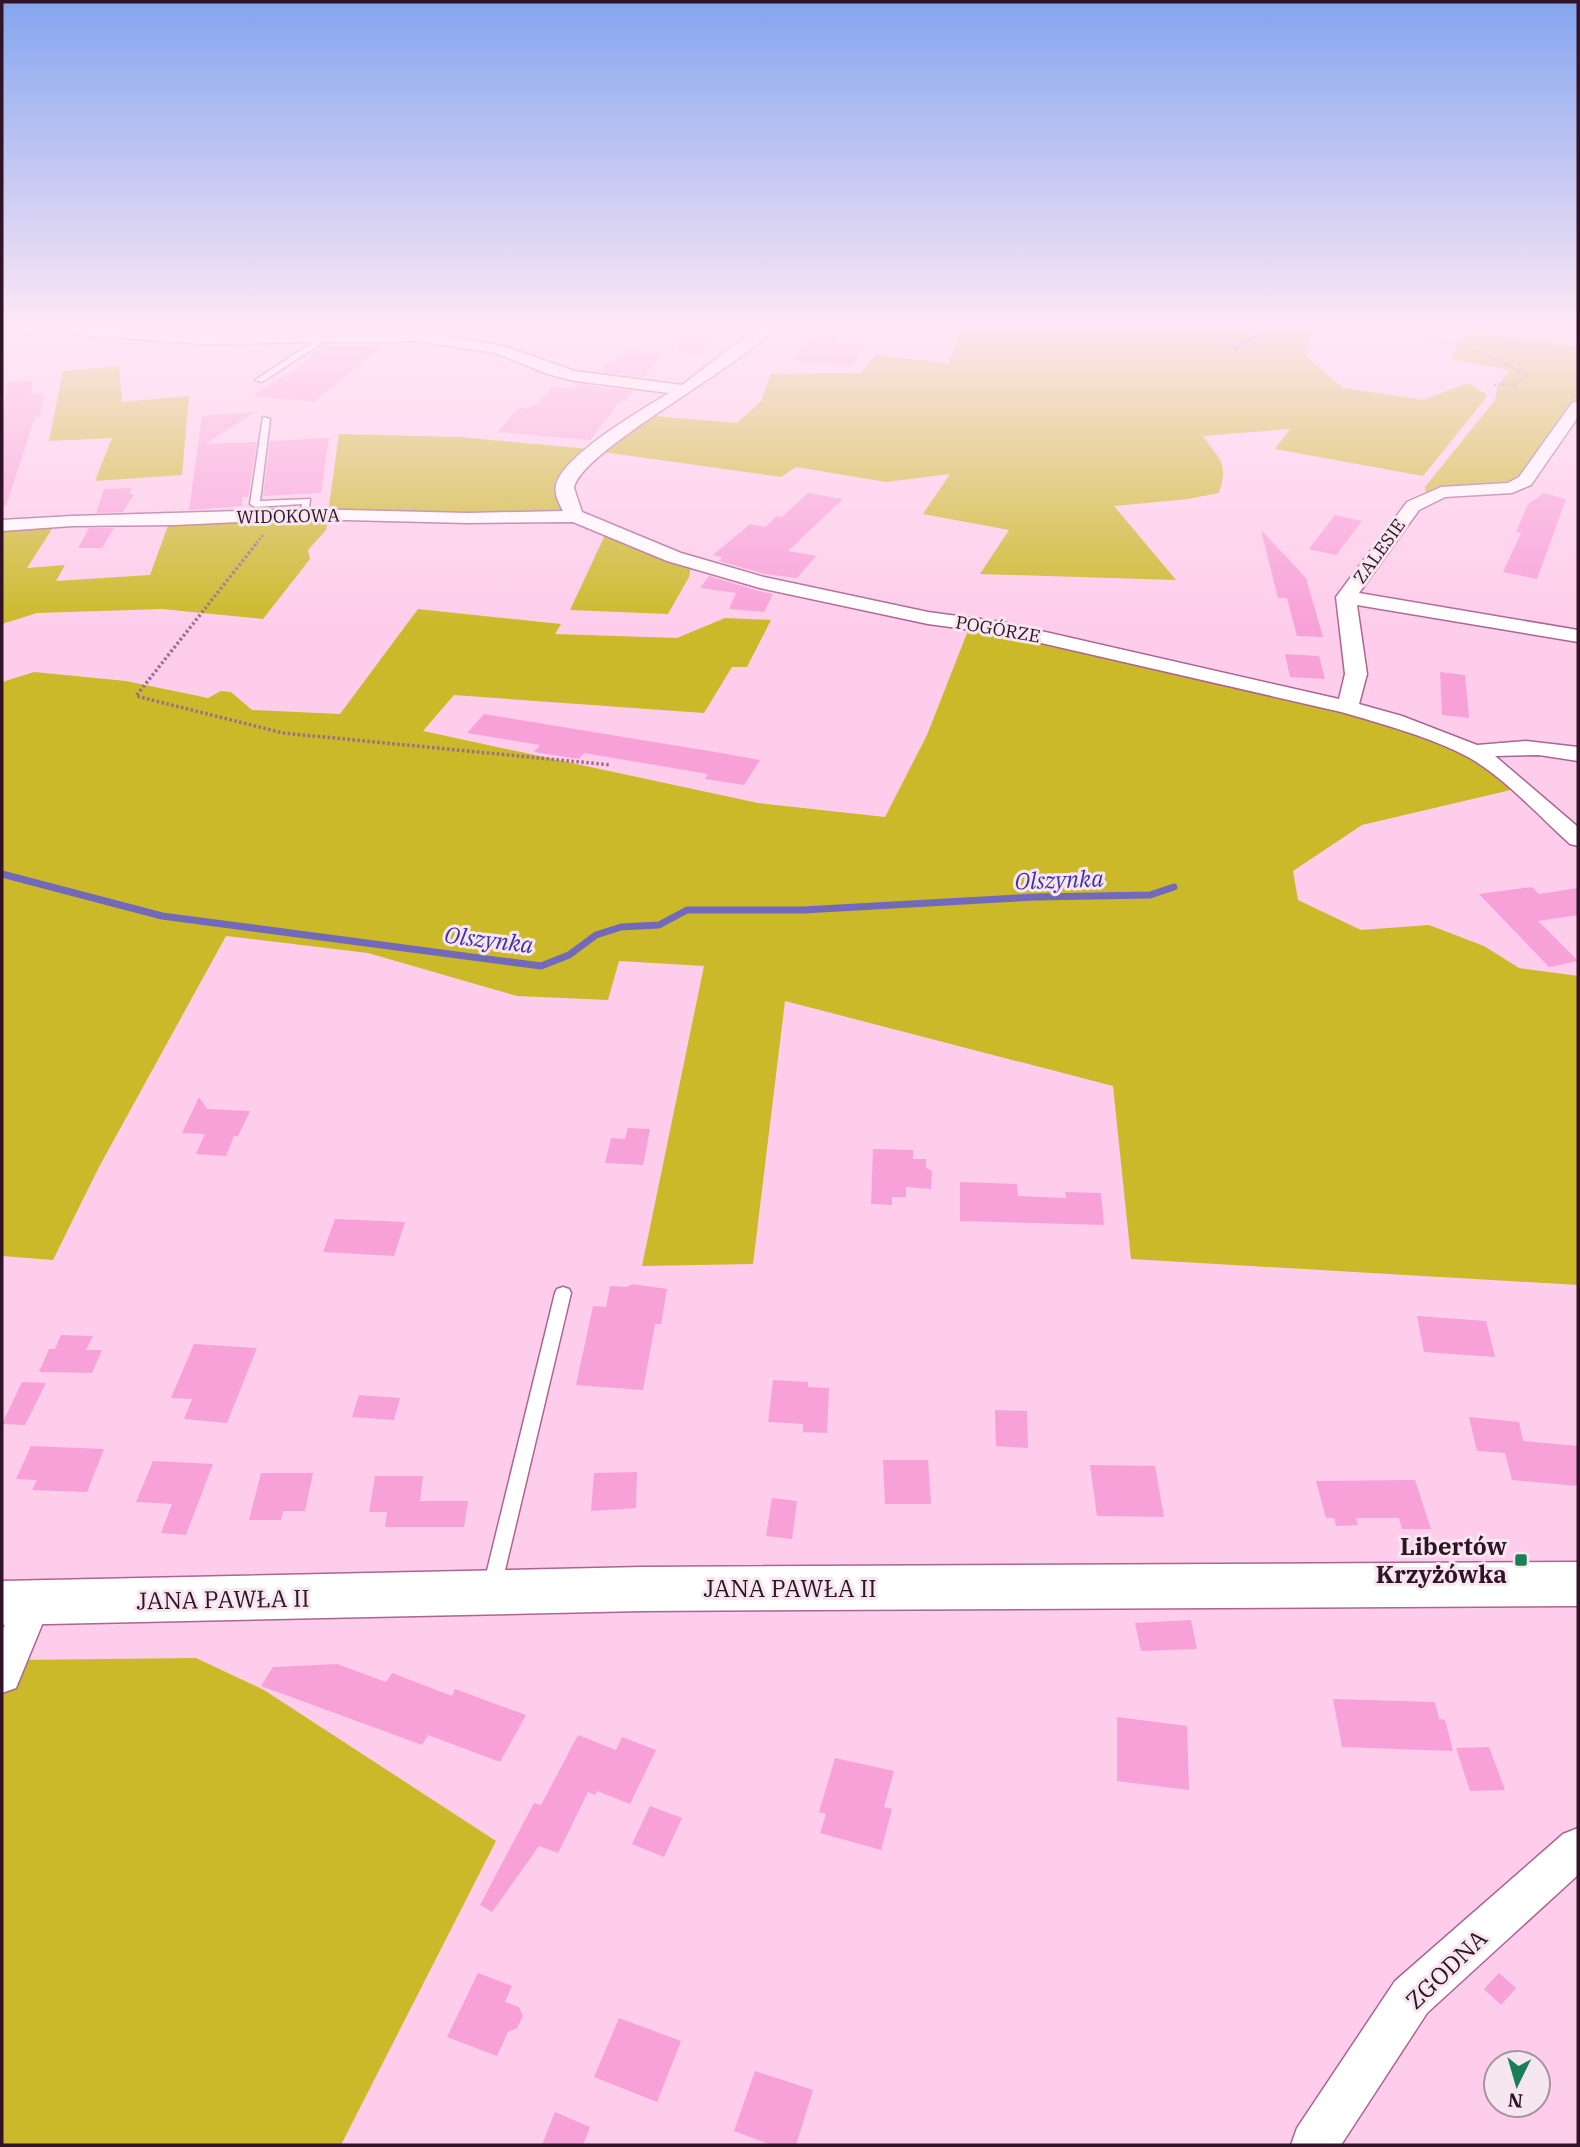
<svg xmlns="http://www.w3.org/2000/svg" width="1580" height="2147" font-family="'IBM Plex Serif',serif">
<rect width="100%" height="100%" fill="#fecdeb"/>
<!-- green -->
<g fill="#cbb929">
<path d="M964 326H1309L1312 329 1306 356 1343 388 1423 400 1468 383 1486 394V398L1423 476 1275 449 1290 429 1203 436C1219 460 1229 462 1219 493L1188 499 1114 506 1176 580 980 574 1009 530 923 514 950 474 886 482 796 467 781 477 603 452 655 416 737 423 761 401 771 374 861 373 876 355 948 363Z"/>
<polygon points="1469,331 1578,347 1578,395 1522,481 1426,494 1425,487 1495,400 1497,388 1509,370 1451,359 1454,351"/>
<polygon points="119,366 122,402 189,396 182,475 95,481 112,438 49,441 63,371"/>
<path d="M339 434 459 437 590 449C560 471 551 473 565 512L530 514 328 513Z"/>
<polygon points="328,517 326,530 308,550 310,559 263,619 162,609 37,613 2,624 2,530 52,529 27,568 65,565 56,581 150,575 169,523"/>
<polygon points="606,533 691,566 689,577 668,614 570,610"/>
<polygon points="418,609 561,624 555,634 677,638 725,618 771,620 747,667 732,667 704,713 454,695 423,731 758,803 885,817 927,735 969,628 999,631 1324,705 1408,730 1460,751 1483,764 1515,789 1362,825 1293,871 1298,900 1361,930 1429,925 1484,946 1519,968 1578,976 1578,1285 1131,1259 1113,1086 785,1001 753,1264 642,1266 704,966 619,961 608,1000 517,996 368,953 226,936 99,1167 53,1260 2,1256 2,682 34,672 126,681 208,698 221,691 231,692 252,710 340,714"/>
<polygon points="196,1658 264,1690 496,1841 341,2145 2,2145 2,1697 18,1660"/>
</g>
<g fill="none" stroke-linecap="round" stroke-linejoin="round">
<!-- stream-far1 -->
<polyline stroke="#7269ba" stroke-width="4.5" points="1236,348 1272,326"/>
<!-- stream -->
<polyline stroke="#7269ba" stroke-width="7" points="2,874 162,916 541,966 569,955 596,935 621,927 659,925 687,910 803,910 1036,897 1150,895 1174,887"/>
</g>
<!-- building -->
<g fill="#f8a1d8">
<polygon points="695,326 722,326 701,356 676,351"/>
<polygon points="817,329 844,332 835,343 865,346 852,366 793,361"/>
<polygon points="323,345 381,347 314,402 252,396 304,363"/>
<polygon points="631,349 662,354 644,377 597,371"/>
<polygon points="32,380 31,394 44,393 40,417 35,417 6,506 2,505 2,418 7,382"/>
<polygon points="577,384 633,391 626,401 620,401 590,440 498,432 519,407 528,409 531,405 536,405 553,387 571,388"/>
<polygon points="255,412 205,444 257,442 248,497 242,497 242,506 189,510 202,416"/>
<polygon points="329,438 321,493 263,496 270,441"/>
<polygon points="131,488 129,494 134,494 123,512 96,513 104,489"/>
<polygon points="808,493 843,499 788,551 816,556 797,578 765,574 719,561 722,557 713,555 750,524 765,527 777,516 782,517"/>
<polygon points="1544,493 1566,499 1537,579 1503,572 1521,533 1516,532 1528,504"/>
<polygon points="1335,515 1362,521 1336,555 1309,549"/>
<polygon points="89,528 114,528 102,548 78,548"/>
<polygon points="1261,530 1306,578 1323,637 1297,636 1287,598 1278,598"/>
<polygon points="709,576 759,591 773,594 764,612 729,609 736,593 700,588"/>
<polygon points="1285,654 1319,656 1325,679 1290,677"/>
<polygon points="1440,672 1465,675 1469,718 1442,715"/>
<polygon points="484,714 721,753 760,760 744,785 705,779 708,774 584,753 579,759 534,752 540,745 467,733"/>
<polygon points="1532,887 1539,894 1578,888 1578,915 1538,921 1578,961 1549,967 1479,894"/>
<polygon points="199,1097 207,1109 250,1111 238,1136 234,1136 226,1156 196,1154 205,1134 182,1133"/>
<polygon points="628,1128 650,1129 643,1165 605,1163 611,1138 625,1139"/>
<polygon points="873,1149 913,1150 913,1159 926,1159 926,1168 932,1171 931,1189 906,1187 906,1197 892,1197 892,1205 871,1204"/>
<polygon points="960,1182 1017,1184 1018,1196 1066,1198 1065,1192 1101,1193 1104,1225 960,1221"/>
<polygon points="335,1219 405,1222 394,1256 323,1252"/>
<polygon points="632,1284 667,1289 661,1324 655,1324 643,1390 576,1385 593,1306 606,1307 610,1286 627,1287"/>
<polygon points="1417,1316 1486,1321 1495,1357 1424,1352"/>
<polygon points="61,1335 93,1336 86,1350 102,1350 92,1373 39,1372 49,1349 55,1349"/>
<polygon points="194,1344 257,1348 227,1423 184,1419 192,1399 171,1398"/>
<polygon points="773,1380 808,1382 808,1387 829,1388 827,1433 803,1432 803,1424 768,1422"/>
<polygon points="22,1382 46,1383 25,1425 2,1424"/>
<polygon points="359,1395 400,1398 394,1420 352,1417"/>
<polygon points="995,1410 1027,1411 1028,1448 996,1446"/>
<polygon points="1469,1417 1519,1422 1523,1441 1578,1446 1578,1486 1512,1480 1505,1453 1477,1451"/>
<polygon points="31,1446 104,1449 87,1492 32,1490 37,1480 16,1479"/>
<polygon points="883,1460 928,1460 931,1504 885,1504"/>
<polygon points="153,1461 213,1464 186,1535 161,1533 172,1504 136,1502"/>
<polygon points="1090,1465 1155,1466 1164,1517 1097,1516"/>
<polygon points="637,1472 636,1508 591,1511 594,1473"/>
<polygon points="261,1473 313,1473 305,1511 283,1511 281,1520 249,1520"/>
<polygon points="375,1476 423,1476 420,1501 468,1501 464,1527 385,1527 387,1512 369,1512"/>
<polygon points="1415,1480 1431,1529 1402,1529 1399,1518 1356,1518 1358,1525 1336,1526 1334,1518 1326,1518 1316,1481"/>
<polygon points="772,1498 797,1501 792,1539 766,1536"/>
<polygon points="1191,1620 1197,1649 1141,1651 1135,1623"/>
<polygon points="337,1664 386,1682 392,1673 452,1696 455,1689 526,1715 500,1762 428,1735 422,1745 261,1686 273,1667"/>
<polygon points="1333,1699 1435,1702 1439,1719 1445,1720 1453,1751 1342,1747"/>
<polygon points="1117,1717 1187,1726 1189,1790 1117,1781"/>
<polygon points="578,1735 616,1750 622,1737 656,1750 630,1804 597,1791 595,1795 588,1792 558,1853 539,1846 492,1912 480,1905 534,1803 541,1805"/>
<polygon points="1489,1747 1505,1790 1470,1791 1456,1748"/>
<polygon points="835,1758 894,1771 884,1807 892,1809 881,1850 820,1833 826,1814 819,1812"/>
<polygon points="650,1806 682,1818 664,1857 632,1844"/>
<polygon points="478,1973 512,1986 505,2002 519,2007 523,2016 517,2028 508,2032 497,2056 447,2037"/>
<polygon points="1499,1973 1516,1988 1501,2005 1484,1989"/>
<polygon points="619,2018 681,2041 657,2102 594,2077"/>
<polygon points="755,2071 813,2090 796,2145 771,2145 734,2131"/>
<polygon points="555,2112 590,2127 583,2145 542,2145"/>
</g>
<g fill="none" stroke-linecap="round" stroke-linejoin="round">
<!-- lane casing -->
<g stroke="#ac6492" stroke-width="3">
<g id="lane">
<polygon points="324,335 331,337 262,382 255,380"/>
<polygon points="263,417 270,419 260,501 310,499 308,516 300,514 302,504 255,507 250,504"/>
<polygon points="563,1287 569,1289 571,1293 501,1587 499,1593 492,1595 485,1593 483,1587 555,1293 557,1289"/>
</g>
</g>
<!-- street casing -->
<g stroke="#ac6492" stroke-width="3">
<g id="street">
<path d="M2 326H83L202 334 416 331 503 346 575 371 682 385 759 326H776C741 368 581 450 574 488L582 512 681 553 764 577 928 612 1002 622 1339 699 1345 674 1336 597 1407 502 1441 487 1508 483 1519 477 1572 403 1578 401V417L1531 485 1512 493 1445 497 1419 510 1359 593 1578 630V642L1357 605 1367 674 1359 704 1402 716 1477 745 1526 741 1578 747V761L1539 755 1495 756 1578 827V846L1570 844C1539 816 1504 777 1468 757 1433 738 1379 723 1341 712L1002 634 928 624 760 588 667 561 573 522 468 523 305 519 175 525 72 526 2 531V520L72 516 305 509 468 513 563 511C559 503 554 494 556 485 563 455 643 409 669 393L575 381 548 374 495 353 416 341 202 344 71 334 2 333Z"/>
<polygon points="32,1587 45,1592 51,1603 16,1688 2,1693 2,1631 19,1592"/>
<polygon points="1578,1828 1578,1875 1427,2013 1341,2145 1291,2145 1297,2128 1395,1981 1563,1834"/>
</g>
</g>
<!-- secondary casing -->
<g stroke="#ac6492" stroke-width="3">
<polygon id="secondary" points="1578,1562 1578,1606 642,1611 2,1625 2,1581 642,1567"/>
</g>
<!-- path-far1 -->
<g stroke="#987189" stroke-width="2.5" stroke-dasharray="2 2" stroke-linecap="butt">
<polyline points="1351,326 1349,329 1420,336 1484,353 1527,375 1517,384 1493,385"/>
<polyline points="254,546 263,535"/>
</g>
<!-- path -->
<polyline stroke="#987189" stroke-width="3.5" stroke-dasharray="2.5 2.5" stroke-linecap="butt" points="256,544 136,696 283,733 611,765"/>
<!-- lane -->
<use href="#lane" fill="#fff" fill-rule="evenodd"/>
<!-- street -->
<use href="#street" fill="#fff" fill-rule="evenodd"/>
<!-- secondary -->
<use href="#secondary" fill="#fff" fill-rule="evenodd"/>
</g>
<!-- sky -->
<linearGradient id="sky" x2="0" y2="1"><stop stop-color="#84a5ef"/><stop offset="0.52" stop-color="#ffe8f6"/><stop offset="1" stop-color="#ffe8f6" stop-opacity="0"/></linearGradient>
<rect width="1580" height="627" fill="url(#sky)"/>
<!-- markers -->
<rect fill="#1a7f58" stroke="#f6e6ef" stroke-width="2.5" x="1514" y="1553" width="14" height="14" rx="3.5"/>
<g text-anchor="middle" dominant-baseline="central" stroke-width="6" stroke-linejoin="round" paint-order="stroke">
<!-- far-street labels -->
<g font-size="18" fill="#301326" stroke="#f6e6ef">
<text transform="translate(288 516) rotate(-1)">WIDOKOWA</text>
<text transform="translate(1379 551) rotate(-54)">ZALESIE</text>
<text transform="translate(998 629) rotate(10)">POGÓRZE</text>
</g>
<!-- water labels -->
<g font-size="23" font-style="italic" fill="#422faa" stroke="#f6e6ef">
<text transform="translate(1059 879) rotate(-2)">Olszynka</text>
<text transform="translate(489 939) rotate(7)">Olszynka</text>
</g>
<!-- near-poi labels -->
<g font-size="24" font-weight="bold" fill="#301326" stroke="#f6e6ef" text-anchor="end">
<text x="1507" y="1546">Libertów<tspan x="1507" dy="28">Krzyżówka</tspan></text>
</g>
<!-- near-street labels -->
<g font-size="24" fill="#301326" stroke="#f6e6ef">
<text x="790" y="1588">JANA PAWŁA II</text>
<text transform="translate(223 1599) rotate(-1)">JANA PAWŁA II</text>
<text transform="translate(1446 1969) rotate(-44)">ZGODNA</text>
</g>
</g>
<!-- border -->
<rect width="1580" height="2147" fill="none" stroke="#301326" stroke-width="7"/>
<!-- north arrow -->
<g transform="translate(1517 2084) rotate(185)"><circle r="33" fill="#f6e6ef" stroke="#a7929f" stroke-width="2"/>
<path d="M0-5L12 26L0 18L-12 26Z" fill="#1a7f58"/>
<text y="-10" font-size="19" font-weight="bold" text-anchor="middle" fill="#301326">N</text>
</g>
</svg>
